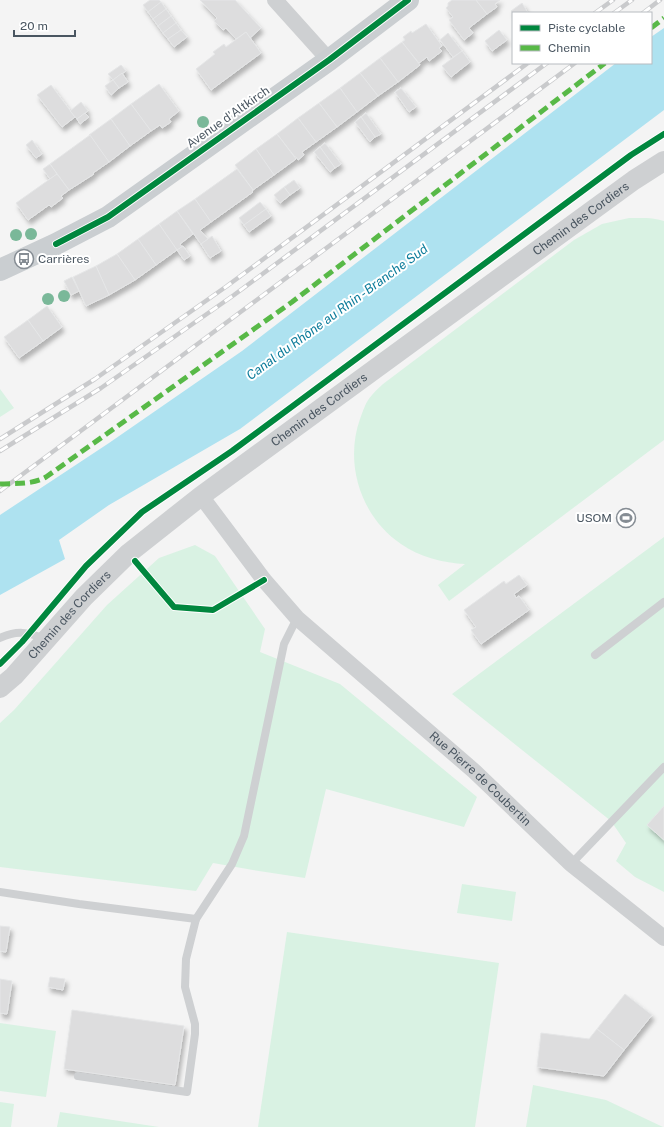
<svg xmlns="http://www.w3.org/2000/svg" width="664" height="1127" font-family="'Public Sans',sans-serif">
<defs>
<filter id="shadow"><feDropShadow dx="2.5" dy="4.5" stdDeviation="2" flood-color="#0004"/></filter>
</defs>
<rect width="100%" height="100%" fill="#f4f4f4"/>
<!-- green -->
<g fill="#d9f2e3">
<path d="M629 218C641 218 652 217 664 221V440L449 601 438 585 465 564C444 563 419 557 401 544 361 517 344 464 360 419 363 411 366 401 372 395 375 391 379 388 383 384L574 240 602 224Z"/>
<polygon points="0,389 14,408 0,417"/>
<polygon points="664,537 664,892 635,877 616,861 626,843 611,821 452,694"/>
<polygon points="195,545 215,556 265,629 260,652 340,684 477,797 464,827 326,789 305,878 253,870 213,863 196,891 0,867 0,723 14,710 107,605 159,558"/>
<polygon points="462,884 516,892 512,921 457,913"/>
<polygon points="287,932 499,963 475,1127 258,1127"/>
<polygon points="0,1023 56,1031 46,1097 0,1091"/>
<polygon points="533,1085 606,1100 663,1127 526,1127"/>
<polygon points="0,1102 14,1104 11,1127 0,1127"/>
<polygon points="60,1112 159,1127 57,1127"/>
</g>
<!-- water -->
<polygon fill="#aee2f0" points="664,28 664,110 240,429 109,505 59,540 65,559 0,595 0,515 109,443 242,351 616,63 651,63 651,37"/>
<!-- building -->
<g fill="#ddddde" stroke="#e5e6e7" filter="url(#shadow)">
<polygon points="150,0 159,0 161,2 148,12 143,5"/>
<polygon points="200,0 235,0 261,28 250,38 246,32 236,39 226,28 223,30 214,21 217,18"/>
<polygon points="452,0 476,0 487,14 469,28 473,33 464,40 449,20 453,17 446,8 448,6 448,3"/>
<polygon points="476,0 500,0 495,4 497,7 487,14"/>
<polygon points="161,2 166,9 153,19 148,12"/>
<polygon points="522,3 528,13 513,13 511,11"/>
<polygon points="166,9 171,16 158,26 153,19"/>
<polygon points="171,16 176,23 163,33 158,26"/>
<polygon points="176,23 181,30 168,39 163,33"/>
<polygon points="426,24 442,46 439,48 442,51 429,61 427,57 419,63 402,42 405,40 403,37 411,31 412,33"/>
<polygon points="181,30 187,37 174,47 168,39"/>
<polygon points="499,30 507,40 492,51 485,41"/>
<polygon points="246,32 261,53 211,90 196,69 215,54 213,52 224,44 226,47"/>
<polygon points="448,33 462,51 453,57 440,40"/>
<polygon points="402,42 420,65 398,82 380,58"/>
<polygon points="462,51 470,62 451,77 442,66"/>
<polygon points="380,58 398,82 378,96 360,73"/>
<polygon points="121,65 126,71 113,80 108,74"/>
<polygon points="122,73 128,82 119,88 113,80"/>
<polygon points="360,73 378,96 357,112 340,88"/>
<polygon points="113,80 119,88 111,95 105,86"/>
<polygon points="159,84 179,111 169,119 171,122 162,128 160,125 151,131 131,104"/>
<polygon points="51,85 75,117 62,127 37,95"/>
<polygon points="340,88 357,112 337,127 319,103"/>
<polygon points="401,88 416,107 409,112 395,92"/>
<polygon points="81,102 88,111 77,119 70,111"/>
<polygon points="319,103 337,127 316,142 298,118"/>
<polygon points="131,104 151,131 130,146 111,119"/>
<polygon points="85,113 89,117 80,124 77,119"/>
<polygon points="366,113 381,134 375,137 361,117"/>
<polygon points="361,117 375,137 370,142 355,122"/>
<polygon points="298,118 316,142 302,152 304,155 298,160 296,157 295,157 277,134"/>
<polygon points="111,119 130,146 109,162 89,135"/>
<polygon points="277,134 296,159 274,175 256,149"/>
<polygon points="90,135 109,162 93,173 94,174 69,190 50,164"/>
<polygon points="32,140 42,154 36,158 26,145"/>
<polygon points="325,143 341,164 335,168 320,147"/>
<polygon points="320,147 335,168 330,172 314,152"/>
<polygon points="256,149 274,175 253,190 235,165"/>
<polygon points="50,164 57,174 50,179 43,169"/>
<polygon points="237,169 253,190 252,191 253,192 211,222 195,199"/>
<polygon points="57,174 69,190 61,196 63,198 51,207 49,205 28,220 16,203"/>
<polygon points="294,180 300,188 290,195 284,187"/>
<polygon points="284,187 290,195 280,203 274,195"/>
<polygon points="195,199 211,222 200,230 208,239 201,244 177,211"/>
<polygon points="260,202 266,209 244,225 239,218"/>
<polygon points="266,209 271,216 249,232 244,225"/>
<polygon points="177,211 193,234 180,244 182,247 177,250 159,224"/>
<polygon points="159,224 177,250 156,265 138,239"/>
<polygon points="212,236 221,251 210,258 201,244"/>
<polygon points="138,239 156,265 135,280 117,254"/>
<polygon points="183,246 190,256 184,260 177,250"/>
<polygon points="117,254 135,280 109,295 96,266"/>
<polygon points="96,266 109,295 86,306 73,277"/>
<polygon points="72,277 79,291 71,295 64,281"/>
<polygon points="47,306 62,327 43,341 28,320"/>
<polygon points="28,320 43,341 19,358 4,337"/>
<polygon points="519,575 527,585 514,594 516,598 519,596 529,610 481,644 471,630 476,627 464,610 504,581 506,584"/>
<polygon points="664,806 664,840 647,825"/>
<polygon points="0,926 10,927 6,952 0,951"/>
<polygon points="50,977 65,979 63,990 48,987"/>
<polygon points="0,979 12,981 7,1014 0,1013"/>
<polygon points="625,994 652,1015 624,1050 597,1029"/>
<polygon points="72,1010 184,1026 175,1085 64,1069"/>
<polygon points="597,1029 624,1050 604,1076 537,1067 541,1033 589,1039"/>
</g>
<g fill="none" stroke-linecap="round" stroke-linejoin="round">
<!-- service -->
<g stroke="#ced0d2" stroke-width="8">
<path d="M0 638C17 630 28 632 45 639"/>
<polyline points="595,655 664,602"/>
<polyline points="571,864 664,767"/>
<polyline points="0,892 79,904 196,919"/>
<polyline points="78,1076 187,1092 195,1034 195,1024 185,987 186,959 196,919 232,864 244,836 284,644 297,618"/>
</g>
<!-- minor -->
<g stroke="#ced0d2" stroke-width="16">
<polyline points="275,0 329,60"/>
<path id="s1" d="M201 496 264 580 297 618 474 771 571 864 664 938"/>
</g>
<!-- tertiary -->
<path stroke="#ced0d2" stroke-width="20" id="s2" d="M0 688 14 676 84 597 129 553 201 496 634 180 664 161"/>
<!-- primary -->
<polyline stroke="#caced1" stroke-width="22" points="0,270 56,244 108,217 329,60 408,0"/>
<!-- rail casing -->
<g stroke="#c9cacc" stroke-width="4.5">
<g id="rail">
<polyline points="595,13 613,0"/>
<polyline points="614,13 632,0"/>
<polyline points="643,13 660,0"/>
<polyline points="0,439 95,379 227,286 528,63"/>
<polyline points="0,451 101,388 234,295 547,63"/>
<polyline points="0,491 575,63"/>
</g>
</g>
<!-- rail -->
<use href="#rail" stroke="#fff" stroke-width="3" stroke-dasharray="9" stroke-linecap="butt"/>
<!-- quiet -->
<g stroke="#58b947" stroke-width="5" stroke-dasharray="10 5" stroke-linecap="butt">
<polyline points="651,28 664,18"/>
<path d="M0 484C16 483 32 485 46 477L292 302 605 63"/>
</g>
<!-- cycleway casing -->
<g stroke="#fff" stroke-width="8">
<g id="cycleway">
<polyline points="56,244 108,217 329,60 408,0"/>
<polyline points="135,561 174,607 213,610 264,580"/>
<polyline points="0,664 22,642 86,566 142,512 232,451 631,155 664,134"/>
</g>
</g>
<!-- cycleway -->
<use href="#cycleway" stroke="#00873e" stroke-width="6"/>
</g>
<!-- trees -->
<g fill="#7ab899">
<circle cx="203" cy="122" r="6"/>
<circle cx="31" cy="234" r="6"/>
<circle cx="16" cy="235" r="6"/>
<circle cx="64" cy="296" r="6"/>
<circle cx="48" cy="299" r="6"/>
</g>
<!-- icons -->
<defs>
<g id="bus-ring" transform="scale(1)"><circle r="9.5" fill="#fff" stroke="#868d94" stroke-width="1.5"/><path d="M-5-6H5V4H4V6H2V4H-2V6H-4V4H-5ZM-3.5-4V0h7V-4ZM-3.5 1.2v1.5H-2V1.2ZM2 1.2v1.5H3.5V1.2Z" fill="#868d94"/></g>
<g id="stadium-ring" transform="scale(1)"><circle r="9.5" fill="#fff" stroke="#868d94" stroke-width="1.5"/><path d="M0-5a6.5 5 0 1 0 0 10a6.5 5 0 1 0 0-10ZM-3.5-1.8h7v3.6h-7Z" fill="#868d94"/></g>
</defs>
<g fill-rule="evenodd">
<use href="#bus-ring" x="24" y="259"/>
<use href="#stadium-ring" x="626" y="518"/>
</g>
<g text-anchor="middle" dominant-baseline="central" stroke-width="4" stroke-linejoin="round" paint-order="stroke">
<!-- street labels -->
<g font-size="12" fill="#4a5661" stroke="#fff">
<text transform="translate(228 117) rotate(-35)">Avenue d'Altkirch</text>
<text stroke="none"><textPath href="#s2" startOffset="749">Chemin des Cordiers</textPath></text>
<text stroke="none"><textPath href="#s2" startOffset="425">Chemin des Cordiers</textPath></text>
<text stroke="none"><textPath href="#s2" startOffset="101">Chemin des Cordiers</textPath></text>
<text stroke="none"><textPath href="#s1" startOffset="399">Rue Pierre de Coubertin</textPath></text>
</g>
<!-- poi labels -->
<g font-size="12" fill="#4a5661" stroke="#fff" text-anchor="start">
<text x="38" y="259">Carrières</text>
<text x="612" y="518" text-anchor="end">USOM</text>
</g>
<!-- water labels -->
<g font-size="13" font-style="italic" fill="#0c7c9b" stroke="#fff">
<text transform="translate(337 312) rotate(-36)">Canal du Rhône au Rhin - Branche Sud</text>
</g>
</g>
<!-- legend -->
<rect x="512" y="12" width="140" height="52" fill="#ffffff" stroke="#b7bbc0"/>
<rect x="520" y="25" width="20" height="6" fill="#00873e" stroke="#b7bbc0"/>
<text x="548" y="32" font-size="12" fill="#4a5661">Piste cyclable</text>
<rect x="520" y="45" width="20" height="6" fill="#58b947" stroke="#b7bbc0"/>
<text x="548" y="52" font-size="12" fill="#4a5661">Chemin</text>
<!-- scale -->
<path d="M14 30v6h61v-6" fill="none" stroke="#4a5661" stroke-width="2"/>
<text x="20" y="30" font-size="12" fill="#4a5661" stroke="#ffffff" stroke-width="3" paint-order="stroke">20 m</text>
</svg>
